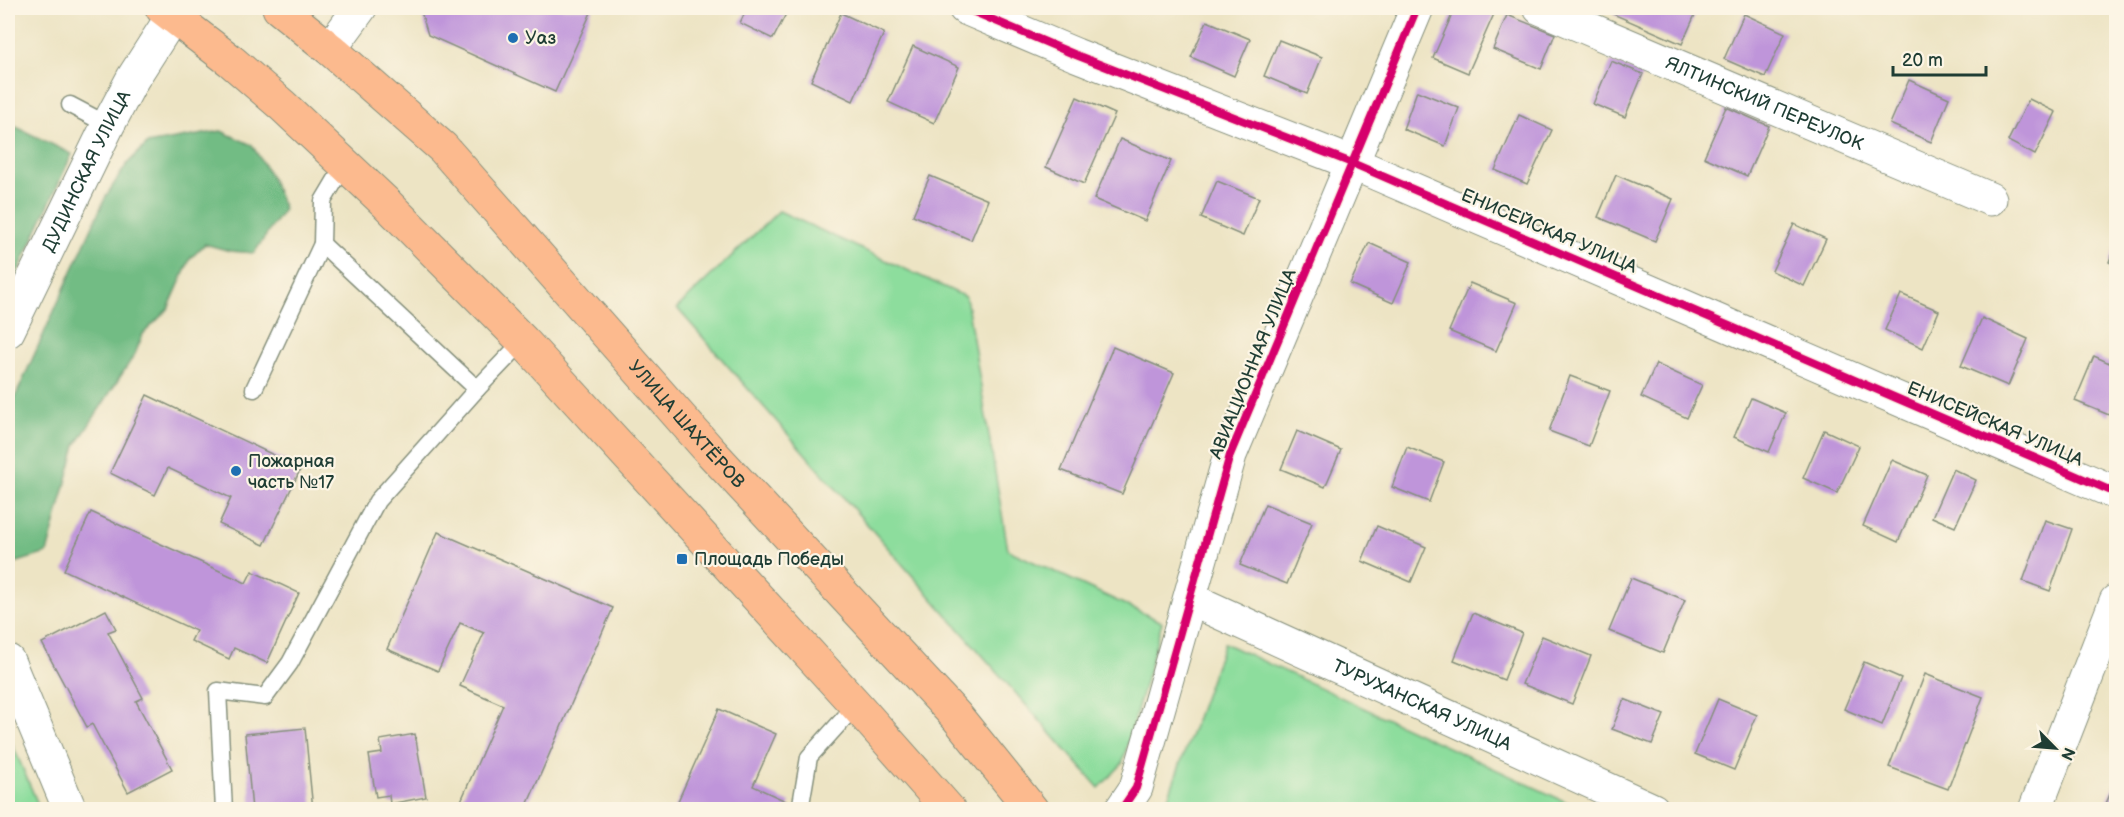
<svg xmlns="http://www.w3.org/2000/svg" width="2124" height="817" font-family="'Balsamiq Sans',sans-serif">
<rect width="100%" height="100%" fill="#fcf5e5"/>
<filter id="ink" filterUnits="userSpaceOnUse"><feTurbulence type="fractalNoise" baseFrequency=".0167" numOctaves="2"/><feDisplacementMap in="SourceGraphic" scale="12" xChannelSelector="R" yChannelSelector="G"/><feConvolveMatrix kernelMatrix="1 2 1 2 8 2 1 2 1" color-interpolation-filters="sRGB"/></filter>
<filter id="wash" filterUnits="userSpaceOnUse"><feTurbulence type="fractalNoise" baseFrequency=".008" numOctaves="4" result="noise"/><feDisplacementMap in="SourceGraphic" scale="24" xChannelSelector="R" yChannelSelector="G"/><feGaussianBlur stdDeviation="1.35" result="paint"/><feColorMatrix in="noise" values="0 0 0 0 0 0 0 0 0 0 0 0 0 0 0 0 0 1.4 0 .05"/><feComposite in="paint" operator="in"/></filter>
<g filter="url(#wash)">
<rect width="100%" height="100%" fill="#ede4c4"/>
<!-- green -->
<g fill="#8ddd9d" stroke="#568d68" stroke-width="1.5">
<polygon points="779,211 966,297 1008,550 1162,622 1122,764 1099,788 677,308"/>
<polygon points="1224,643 1579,808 1578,809 1164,809"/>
<polygon points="8,734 40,809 8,809"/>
</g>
<!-- forest -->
<g fill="#72bc84" stroke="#487c5c" stroke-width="1.5">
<polygon points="8,123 72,154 8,293"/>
<polygon points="221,131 252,145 270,175 284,209 254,253 230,251 205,244 190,259 168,309 143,334 135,354 76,445 47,553 8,565 8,413 106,196 127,164 147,144"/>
</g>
<g id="blocks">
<!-- building -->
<g fill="#bf95da">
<polygon points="420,8 593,8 555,92 428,35"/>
<polygon points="747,8 789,8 773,39 740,23"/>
<polygon points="1455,8 1479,8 1494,14 1468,73 1433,58"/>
<polygon points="1616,8 1698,8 1682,44 1613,14"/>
<polygon points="841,13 884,33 853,101 811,81"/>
<polygon points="1744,14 1785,33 1765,77 1724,59"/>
<polygon points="1507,15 1555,34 1541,69 1493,49"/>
<polygon points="1207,21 1250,39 1234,76 1191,57"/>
<polygon points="1279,40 1322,57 1307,94 1264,76"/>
<polygon points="913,46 959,67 934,123 888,102"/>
<polygon points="1611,61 1643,74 1625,117 1593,104"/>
<polygon points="1909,80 1949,98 1931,142 1890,124"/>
<polygon points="1417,91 1459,108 1445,146 1403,129"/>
<polygon points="1077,97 1115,114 1084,184 1046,167"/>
<polygon points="2029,99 2056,112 2035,155 2008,141"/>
<polygon points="1726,107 1769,126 1747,176 1704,157"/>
<polygon points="1519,115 1552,130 1527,184 1495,170"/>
<polygon points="1120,139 1171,161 1145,221 1094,199"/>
<polygon points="1616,175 1673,199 1655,241 1598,217"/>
<polygon points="930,176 988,200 971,240 913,215"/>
<polygon points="1217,181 1259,198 1243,236 1201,218"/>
<polygon points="1794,224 1826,239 1804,286 1772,271"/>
<polygon points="1369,243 1411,262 1393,303 1350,284"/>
<polygon points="2116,243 2116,266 2109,262"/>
<polygon points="1470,283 1517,303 1496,351 1449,331"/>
<polygon points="1901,294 1939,311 1923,348 1885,330"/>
<polygon points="1982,318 2028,339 2008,386 1961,366"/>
<polygon points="1113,347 1174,373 1122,494 1061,470"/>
<polygon points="2094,356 2116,366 2116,396 2109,415 2075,401"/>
<polygon points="1656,364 1702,385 1687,418 1641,397"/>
<polygon points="1570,376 1610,391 1589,446 1549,431"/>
<polygon points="147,395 301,468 264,545 219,524 231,498 168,468 155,495 110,473"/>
<polygon points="1751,398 1786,413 1769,452 1734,437"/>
<polygon points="1824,430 1859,446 1837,493 1803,478"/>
<polygon points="1297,431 1341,450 1325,487 1281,469"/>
<polygon points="1407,447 1444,462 1429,502 1392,487"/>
<polygon points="1892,460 1927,475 1898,542 1863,526"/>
<polygon points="1953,469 1976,480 1955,527 1932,517"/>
<polygon points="1265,504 1312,523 1287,584 1240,565"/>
<polygon points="91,512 246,583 252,571 299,593 267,663 234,648 229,659 191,641 196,631 64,570"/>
<polygon points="2045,520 2072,529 2050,591 2023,581"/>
<polygon points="1377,526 1426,547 1411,582 1362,561"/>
<polygon points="438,532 613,608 525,810 457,810 503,705 460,686 484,633 460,623 438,671 387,649"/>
<polygon points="1631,578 1685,600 1663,653 1609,631"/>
<polygon points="106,610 116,629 108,632 143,698 136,701 172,769 128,792 92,724 87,727 42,643"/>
<polygon points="1473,613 1522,633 1504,680 1454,660"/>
<polygon points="1542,636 1591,656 1572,704 1522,684"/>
<polygon points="1864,662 1901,678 1882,725 1844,709"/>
<polygon points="1925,674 1983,697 1948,789 1889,767"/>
<polygon points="1624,699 1664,715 1652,744 1612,729"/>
<polygon points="1718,699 1757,715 1734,770 1695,754"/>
<polygon points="719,709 776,734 753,786 790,803 787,810 674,810"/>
<polygon points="305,728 313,810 252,810 245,734"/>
<polygon points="415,734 426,797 390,804 389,795 376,797 369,755 382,753 380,740"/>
<polygon points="2116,780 2116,810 2115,810 2105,806"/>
</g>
</g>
</g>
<g filter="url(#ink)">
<use href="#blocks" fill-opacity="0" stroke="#86907c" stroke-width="1.5"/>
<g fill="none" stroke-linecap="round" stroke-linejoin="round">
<!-- service casing -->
<g stroke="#86907c" stroke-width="19">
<g id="service">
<polyline points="70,105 108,125"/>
<polyline points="345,164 323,201 322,244 477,389 523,341"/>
<polyline points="254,389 322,244"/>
<polyline points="224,810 218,691 265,697 290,663 377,501 477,389"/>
<polyline points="800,810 809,757 856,705"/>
</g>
</g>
<!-- minor casing -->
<g stroke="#86907c" stroke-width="35">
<g id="minor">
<polyline points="965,8 1076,55 1352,163 2116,493"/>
<path id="s1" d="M1540 8 1990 199"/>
<polyline points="330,49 360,8"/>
<path id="s2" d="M1190 599 1653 810"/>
<polyline points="1121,810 1136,788 1230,455 1417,8"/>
<polyline points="2035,810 2116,601"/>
</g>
</g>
<!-- tertiary casing -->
<g stroke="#86907c" stroke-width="35">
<g id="tertiary">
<path id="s3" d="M8 331 108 125 133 78 174 14"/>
<polyline points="8,661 70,810"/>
</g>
</g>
<!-- primary casing -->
<g stroke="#86907c" stroke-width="35">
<g id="primary">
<polyline points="162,8 231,61 283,106 386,203 523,341 856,705 949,810"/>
<path id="s4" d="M279 8 330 49 443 148 710 451 957 717 1032 810"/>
</g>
</g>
<!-- service -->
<use href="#service" stroke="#fff" stroke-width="16"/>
<!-- minor -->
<use href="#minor" stroke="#fff" stroke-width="33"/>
<!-- tertiary -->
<use href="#tertiary" stroke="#fff" stroke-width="33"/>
<!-- primary -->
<use href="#primary" stroke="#fcba8e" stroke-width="33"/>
<!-- cycleway casing -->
<g stroke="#fcf5e5" stroke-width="11">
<g id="cycleway">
<polyline points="965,8 1076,55 1352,163 2116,493"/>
<polyline points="1121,810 1136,788 1230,455 1417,8"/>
</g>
</g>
<!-- cycleway -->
<use href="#cycleway" stroke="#d6006c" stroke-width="8"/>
</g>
</g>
<!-- markers -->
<g fill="#1f6fb2" stroke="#fcf5e5" stroke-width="2">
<circle cx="513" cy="38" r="6"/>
<circle cx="236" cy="471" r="6"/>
<rect x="676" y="553" width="12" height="12" rx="3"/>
</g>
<g text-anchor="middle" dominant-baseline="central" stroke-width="4.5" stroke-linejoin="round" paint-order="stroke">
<!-- poi labels -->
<g font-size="18" fill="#1f3d34" stroke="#fcf5e5" text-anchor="start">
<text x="525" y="38">Уаз</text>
<text x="248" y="461">Пожарная<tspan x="248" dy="21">часть №17</tspan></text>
<text x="694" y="559">Площадь Победы</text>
</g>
<!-- street labels -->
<g font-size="18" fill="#1f3d34" stroke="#fcf5e5">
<text stroke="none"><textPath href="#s1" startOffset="244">ЯЛТИНСКИЙ ПЕРЕУЛОК</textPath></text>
<text stroke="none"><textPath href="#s3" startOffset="178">ДУДИНСКАЯ УЛИЦА</textPath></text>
<text transform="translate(1549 231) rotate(23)">ЕНИСЕЙСКАЯ УЛИЦА</text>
<text transform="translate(1253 364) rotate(-68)">АВИАЦИОННАЯ УЛИЦА</text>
<text stroke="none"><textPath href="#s4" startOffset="584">УЛИЦА ШАХТЁРОВ</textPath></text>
<text transform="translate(1995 424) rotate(23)">ЕНИСЕЙСКАЯ УЛИЦА</text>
<text stroke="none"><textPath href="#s2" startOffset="255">ТУРУХАНСКАЯ УЛИЦА</textPath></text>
</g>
</g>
<!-- margin -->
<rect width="2124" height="817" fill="none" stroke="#fcf5e5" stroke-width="30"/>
<!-- north arrow -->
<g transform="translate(2055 748) rotate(115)" stroke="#fcf5e5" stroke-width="4.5" paint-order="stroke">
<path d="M0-4.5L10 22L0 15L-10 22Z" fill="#1f3d34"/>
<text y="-9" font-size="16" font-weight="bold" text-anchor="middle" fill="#1f3d34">N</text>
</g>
<!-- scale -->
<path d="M1893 66v9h93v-9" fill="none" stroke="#1f3d34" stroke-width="3"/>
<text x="1902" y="66" font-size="18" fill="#1f3d34" stroke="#fcf5e5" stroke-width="4.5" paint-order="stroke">20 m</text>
</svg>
